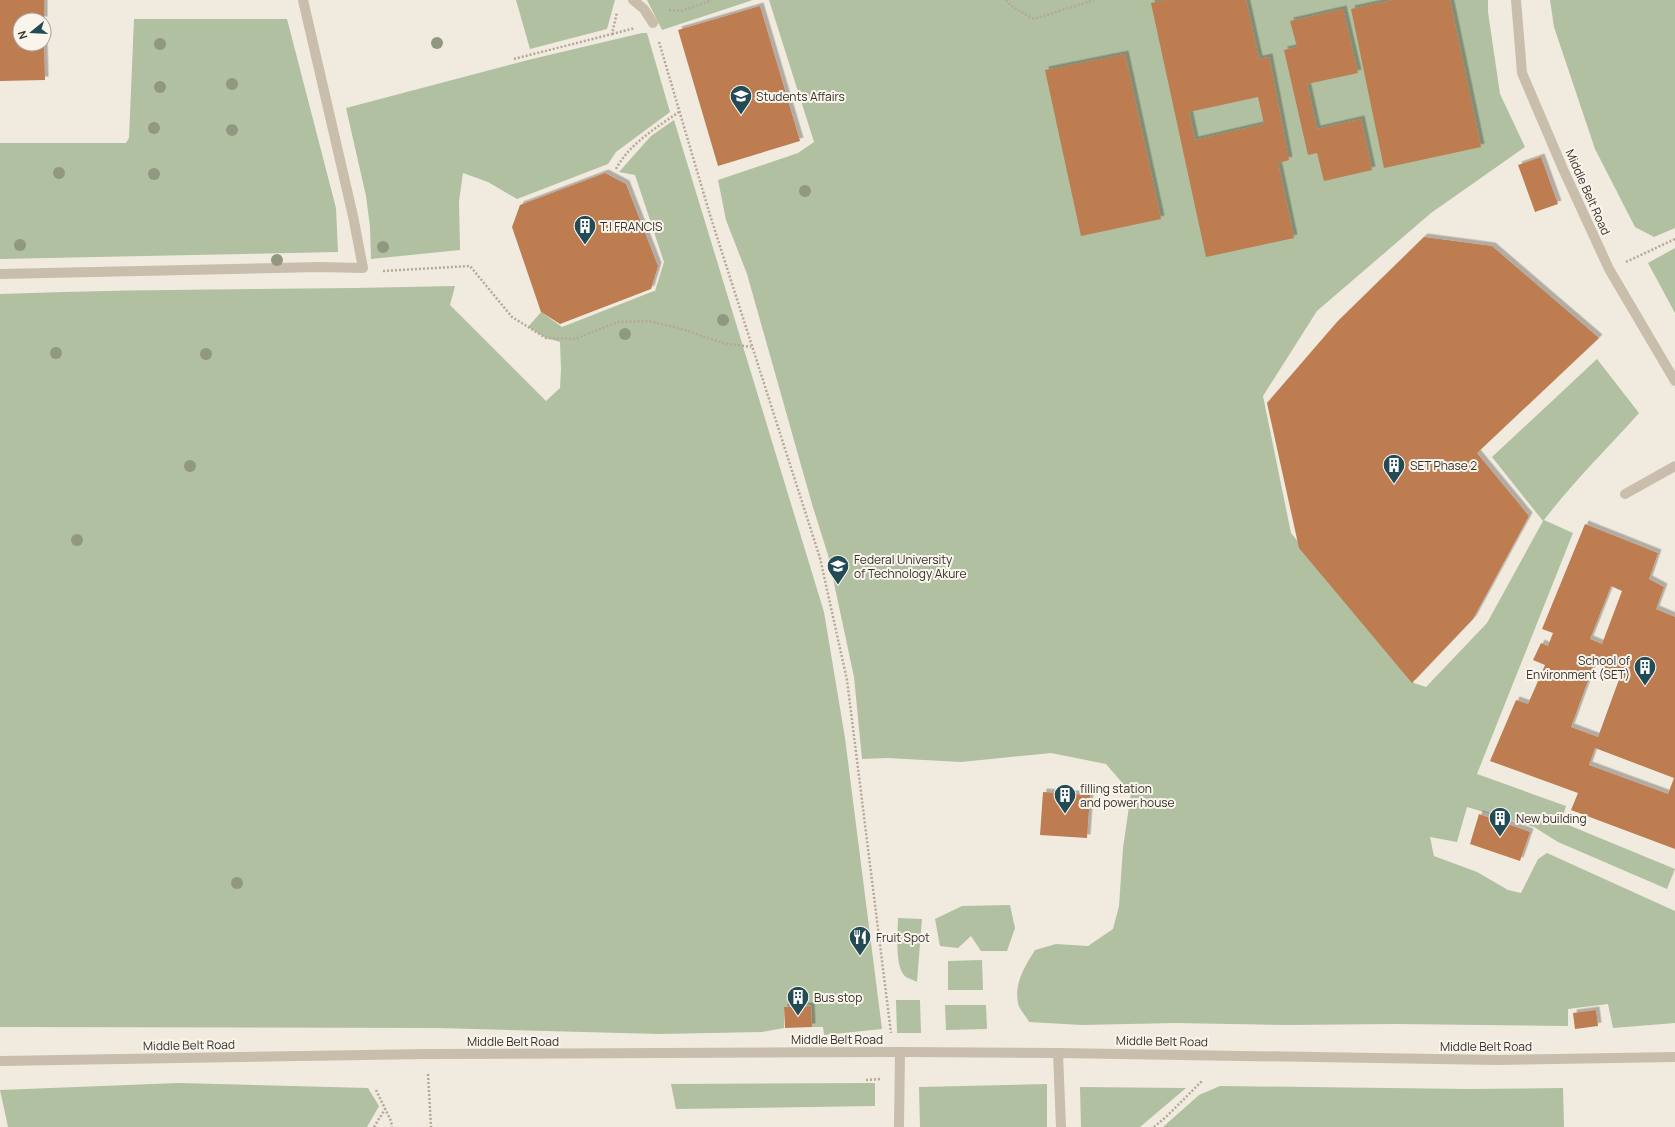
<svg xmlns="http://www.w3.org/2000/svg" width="1675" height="1127" font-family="Manrope,sans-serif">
<defs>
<filter id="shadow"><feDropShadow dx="3.5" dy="-3.5" stdDeviation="0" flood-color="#0004"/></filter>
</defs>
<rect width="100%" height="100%" fill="#f1ebdf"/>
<!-- green -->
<g fill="#b0c0a0">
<polygon points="516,0 615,0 607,29 530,49"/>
<polygon points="647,0 753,0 662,30"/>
<path d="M769 0H1488V12L1500 94 1525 147 1431 213 1317 311 1263 396 1291 533 1414 683 1426 687 1487 623 1543 521 1492 457 1597 359 1639 413C1607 449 1573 482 1544 520L1573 533 1477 774 1566 806 1561 822 1675 869 1667 889 1558 842 1534 827 1467 807 1457 842 1430 837 1434 856 1477 872 1508 890 1521 893 1538 859 1547 853 1675 911V1023L1613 1028 1608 1004 1568 1009V1026L1396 1024 1287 1025 1175 1023 1082 1025 1029 1022C1026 1016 1019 1009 1018 1003 1014 983 1025 966 1035 950L1056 944 1088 946 1113 929 1119 906 1123 848 1131 793 1106 764 1051 753 961 762 887 758 862 759 854 677 828 555 812 504 747 274 726 220 718 180 798 153 814 142Z"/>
<polygon points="1550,0 1675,0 1675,228 1654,237 1635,227 1595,149 1554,27"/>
<polygon points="134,19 287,19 336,208 338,252 0,259 0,143 126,143 129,138"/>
<polygon points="642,33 647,33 670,112 616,152 608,164 517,199 488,182 463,173 459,201 460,250 371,259 370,227 366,196 346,108 528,60"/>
<path d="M674 120 824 612 845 738 882 1029 824 1035 823 1027H812L811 1005 784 1007V1028L762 1032 659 1034 437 1028 0 1027V294C151 288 303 290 455 286L450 305 546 401 560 388 561 369 560 342 546 338 528 327 541 312 562 327 654 291 657 292 655 291 664 262 635 175 619 172 651 136Z"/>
<polygon points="1675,248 1675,313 1648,263"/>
<polygon points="1010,905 1015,928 1007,951 981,951 971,936 958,948 940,946 935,919 962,906"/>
<path d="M898 918 922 919 917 982C914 980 909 979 906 977 894 968 898 932 898 918Z"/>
<polygon points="982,960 983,990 948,990 948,961"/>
<polygon points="896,1000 920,1000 921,1033 897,1033"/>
<polygon points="945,1005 986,1005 987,1029 946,1030"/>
<polygon points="178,1083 368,1088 379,1106 367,1127 8,1127 0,1090"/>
<polygon points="875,1083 875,1106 676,1109 671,1084"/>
<polygon points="1047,1084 1047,1127 920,1127 919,1087"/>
<polygon points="1220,1086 1467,1089 1563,1088 1564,1127 1163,1127 1199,1095"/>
<polygon points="1080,1087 1186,1088 1140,1127 1081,1127"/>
</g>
<!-- building -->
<g fill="#be7b51" fill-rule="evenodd" filter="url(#shadow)">
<polygon points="0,0 44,0 44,20 20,20 20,44 44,44 45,80 0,81"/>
<path d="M1166 0H1246L1259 59 1269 57 1289 160 1278 163 1294 238 1206 257 1151 3ZM1258 97 1264 124 1195 140 1189 112Z"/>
<polygon points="1393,0 1450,0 1481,147 1384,168 1351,9"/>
<polygon points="760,6 800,141 718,166 678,30"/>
<polygon points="1343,9 1358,73 1307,84 1317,129 1361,119 1372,170 1324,181 1317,153 1308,155 1284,50 1297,47 1290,21"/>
<polygon points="1125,54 1161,219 1081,236 1045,70"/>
<polygon points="1541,157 1558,204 1535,212 1518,165"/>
<polygon points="605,173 626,184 658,266 651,289 560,324 541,312 512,227 520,205"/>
<polygon points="1424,237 1492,246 1599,338 1477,453 1529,516 1473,619 1412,683 1299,548 1267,403 1337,322"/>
<path d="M1585 524 1658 553 1649 579 1664 587 1656 609 1675 617V849L1571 810 1578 793 1490 761 1516 700 1528 704 1545 665 1533 660 1541 643 1548 646 1553 633 1542 629ZM1611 586 1622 591 1602 644 1590 639ZM1594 664 1621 674 1598 737 1571 727ZM1595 748 1674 778 1668 794 1589 765Z"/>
<polygon points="1043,792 1090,795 1087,838 1040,835"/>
<polygon points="1479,814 1530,832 1520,861 1470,844"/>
<polygon points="811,1006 812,1027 785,1028 784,1007"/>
<polygon points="1596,1010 1598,1026 1575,1029 1573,1013"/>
</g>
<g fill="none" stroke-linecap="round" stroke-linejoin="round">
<!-- path -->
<g stroke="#b5a896" stroke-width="2.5" stroke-dasharray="2 2" stroke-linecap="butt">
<polyline points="1006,0 1014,8 1034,19 1094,0"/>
<polyline points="669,10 681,11 712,0"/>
<polyline points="612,34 635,28"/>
<polyline points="659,42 710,215 820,558 847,680 891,1033"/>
<polyline points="514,59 612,34 617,12"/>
<path d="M616 169C630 143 656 128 679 112"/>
<polyline points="1626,262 1675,239"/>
<polyline points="383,271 470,266 512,317 546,338 575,339 618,322 649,321 679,328 723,343 751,347"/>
<polyline points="428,1074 431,1127"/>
<polyline points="866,1080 880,1079"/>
<polyline points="376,1090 391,1121 392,1127"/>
<polyline points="374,1127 385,1109"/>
<polyline points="1154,1127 1167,1116 1202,1081"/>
</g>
<!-- minor -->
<g stroke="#c9bdac" stroke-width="10">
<polyline points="633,0 644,9 653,23"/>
<polyline points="1516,0 1522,73 1563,169 1609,269 1675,381"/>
<polyline points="0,274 319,267 363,268 353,216 303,0"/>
<polyline points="1625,494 1675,466"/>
<polyline points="1058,1053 1061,1127"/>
<polyline points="0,1061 427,1054 900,1052 1058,1053 1498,1060 1675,1057"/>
<polyline points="899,1127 900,1052"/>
</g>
</g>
<!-- trees -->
<g fill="#90987f">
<circle cx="437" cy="43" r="6"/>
<circle cx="160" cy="44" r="6"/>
<circle cx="232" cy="84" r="6"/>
<circle cx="160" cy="87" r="6"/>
<circle cx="154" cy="128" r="6"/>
<circle cx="232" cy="130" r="6"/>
<circle cx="59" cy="173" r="6"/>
<circle cx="154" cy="174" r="6"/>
<circle cx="805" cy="191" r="6"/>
<circle cx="20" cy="245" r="6"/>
<circle cx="383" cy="247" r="6"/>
<circle cx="277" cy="260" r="6"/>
<circle cx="723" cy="320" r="6"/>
<circle cx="625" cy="334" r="6"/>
<circle cx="56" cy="353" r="6"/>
<circle cx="206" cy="354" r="6"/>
<circle cx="190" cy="466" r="6"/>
<circle cx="77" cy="540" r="6"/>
<circle cx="237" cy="883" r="6"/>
</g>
<!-- icons -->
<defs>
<g id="school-pin" transform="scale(1.15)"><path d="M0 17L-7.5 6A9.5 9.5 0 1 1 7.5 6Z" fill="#224b56" stroke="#f9f5ec"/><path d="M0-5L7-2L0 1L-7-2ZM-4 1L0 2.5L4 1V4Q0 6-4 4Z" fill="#fff"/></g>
<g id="building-pin" transform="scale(1.15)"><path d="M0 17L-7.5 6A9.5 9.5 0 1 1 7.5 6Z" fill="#224b56" stroke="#f9f5ec"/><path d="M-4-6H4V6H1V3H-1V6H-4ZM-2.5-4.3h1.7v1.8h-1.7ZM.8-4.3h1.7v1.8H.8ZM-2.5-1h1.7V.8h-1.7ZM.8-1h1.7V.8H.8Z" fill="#fff"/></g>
<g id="university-pin" transform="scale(1.15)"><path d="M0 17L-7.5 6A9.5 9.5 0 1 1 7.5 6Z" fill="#224b56" stroke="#f9f5ec"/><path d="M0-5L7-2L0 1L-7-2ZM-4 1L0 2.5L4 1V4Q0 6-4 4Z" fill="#fff"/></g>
<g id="restaurant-pin" transform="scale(1.15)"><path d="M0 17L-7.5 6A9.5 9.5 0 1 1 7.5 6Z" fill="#224b56" stroke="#f9f5ec"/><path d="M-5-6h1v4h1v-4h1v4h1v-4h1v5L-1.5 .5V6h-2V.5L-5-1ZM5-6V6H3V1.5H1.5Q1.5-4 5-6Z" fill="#fff"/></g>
</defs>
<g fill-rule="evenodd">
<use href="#school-pin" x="741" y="96"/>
<use href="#building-pin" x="585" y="226"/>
<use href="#building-pin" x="1394" y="465"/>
<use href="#university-pin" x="838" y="566"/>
<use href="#building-pin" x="1645" y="667"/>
<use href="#building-pin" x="1065" y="795"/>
<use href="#building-pin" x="1500" y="818"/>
<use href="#restaurant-pin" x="860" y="937"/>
<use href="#building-pin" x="798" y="997"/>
</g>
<g text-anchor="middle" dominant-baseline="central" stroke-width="4" stroke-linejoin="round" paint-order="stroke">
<!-- poi labels -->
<g font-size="12" fill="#37302a" stroke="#f9f5ec" text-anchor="start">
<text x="756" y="96">Students Affairs</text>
<text x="600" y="226">T.I FRANCIS</text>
<text x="1410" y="465">SET Phase 2</text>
<text x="854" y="559">Federal University<tspan x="854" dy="14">of Technology Akure</tspan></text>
<text x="1630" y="660" text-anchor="end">School of<tspan x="1630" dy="14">Environment (SET)</tspan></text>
<text x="1080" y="788">filling station<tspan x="1080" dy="14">and power house</tspan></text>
<text x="1516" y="818">New building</text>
<text x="876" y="937">Fruit Spot</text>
<text x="814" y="997">Bus stop</text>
</g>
<!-- street labels -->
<g font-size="12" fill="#37302a" stroke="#f9f5ec">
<text transform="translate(1588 192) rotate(66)">Middle Belt Road</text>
<text x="837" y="1039">Middle Belt Road</text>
<text x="513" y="1041">Middle Belt Road</text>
<text transform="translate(1162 1041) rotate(1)">Middle Belt Road</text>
<text transform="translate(189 1045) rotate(-1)">Middle Belt Road</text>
<text x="1486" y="1046">Middle Belt Road</text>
</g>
</g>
<!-- north arrow -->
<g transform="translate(32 32) rotate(252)"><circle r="19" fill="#f9f5ec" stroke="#aba69e"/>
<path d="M0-3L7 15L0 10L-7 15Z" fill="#224b56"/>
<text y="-6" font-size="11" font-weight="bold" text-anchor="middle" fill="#37302a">N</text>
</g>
</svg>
